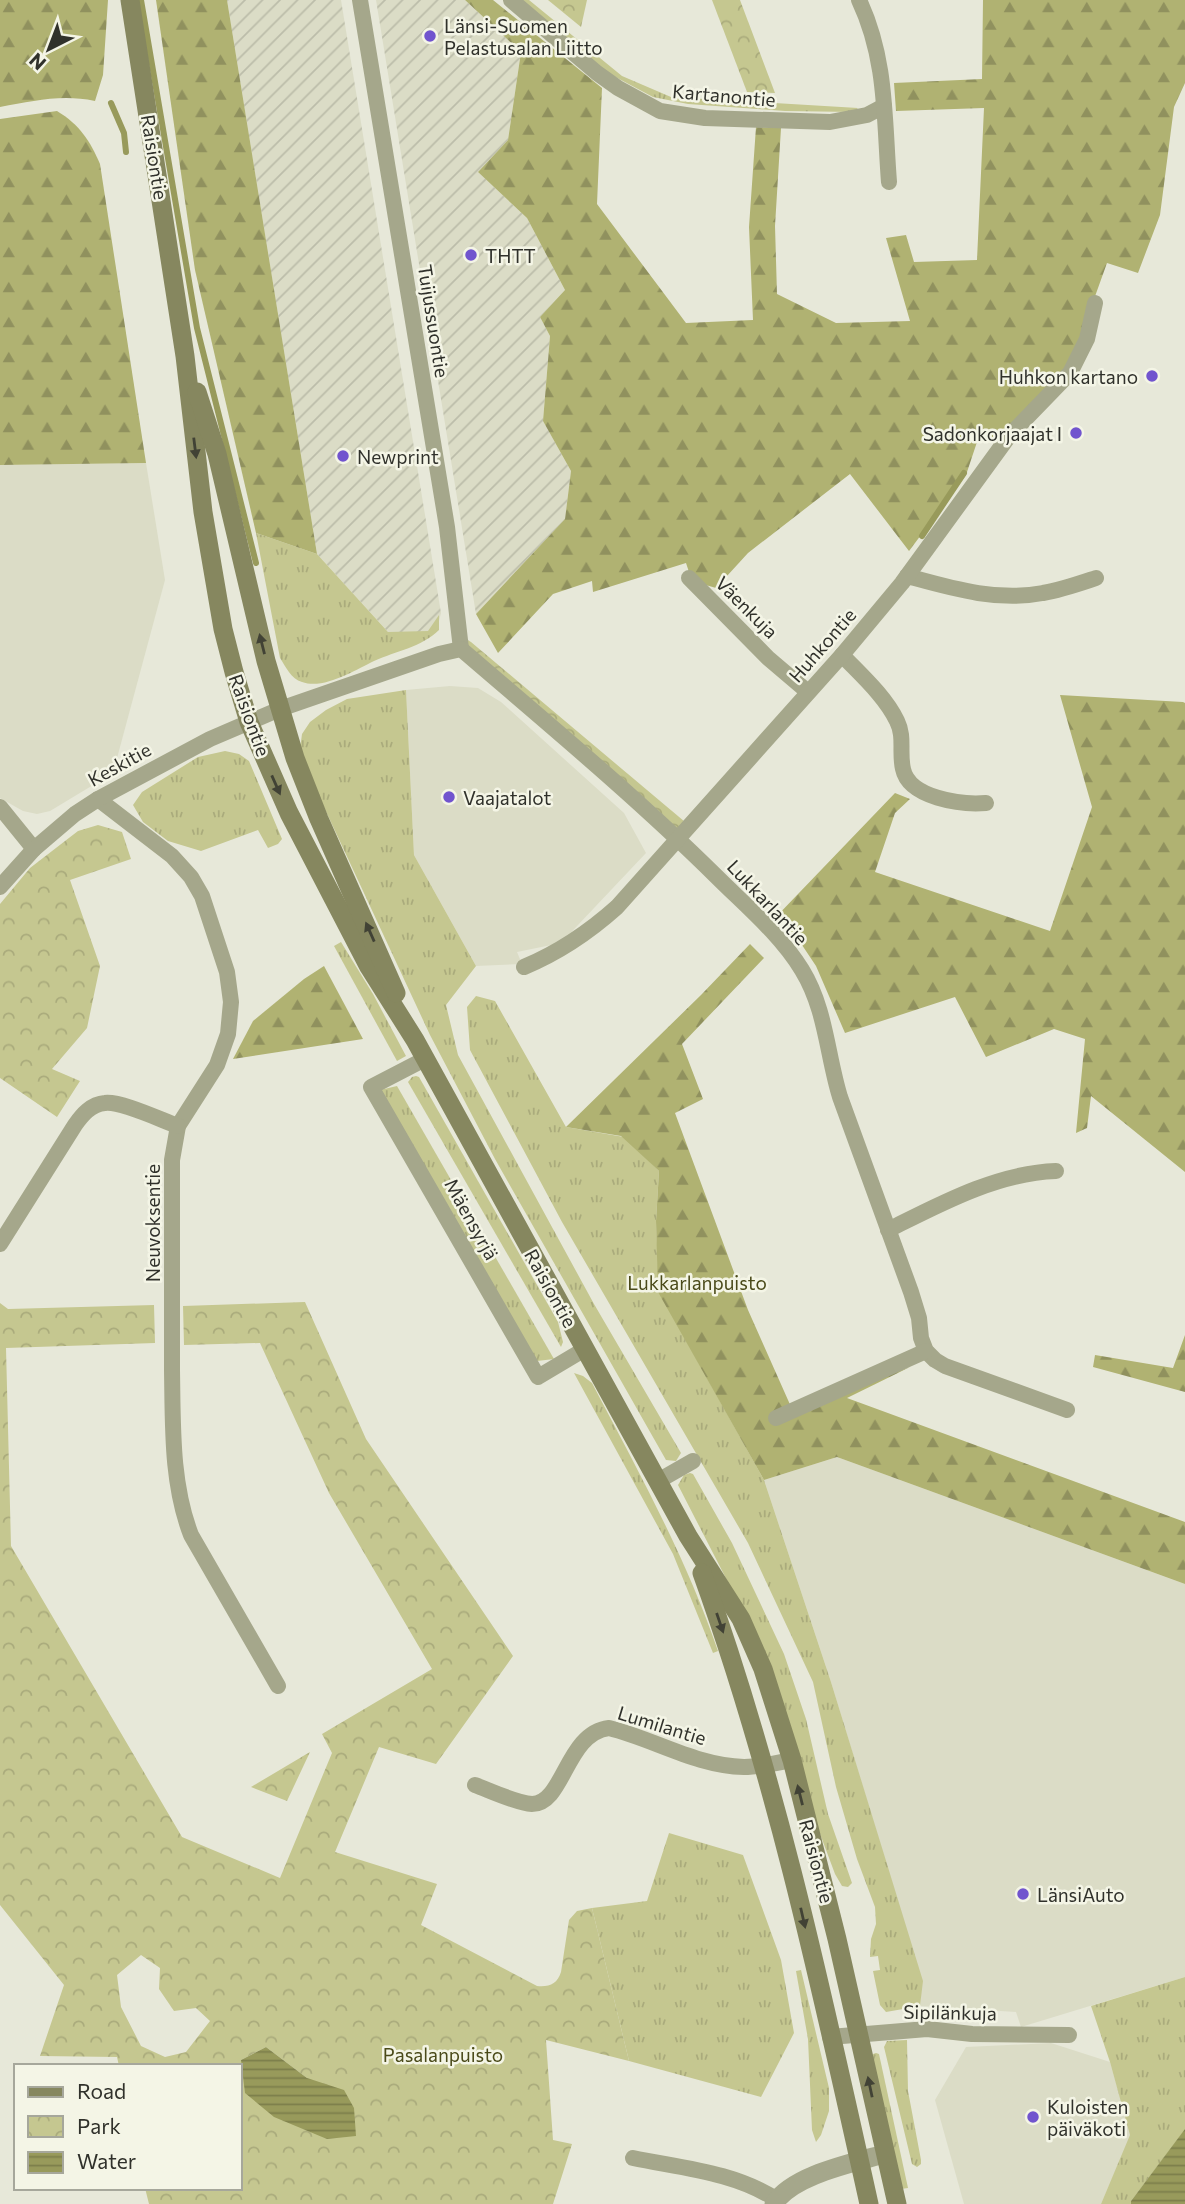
<svg xmlns="http://www.w3.org/2000/svg" width="1185" height="2204" font-family="Commissioner,sans-serif">
<defs>
<pattern id="industrial-furrows" width="10" height="10" patternUnits="userSpaceOnUse" patternTransform="scale(1.75)"><rect width="10" height="10" fill="#dbdcc6"/><path d="M-1 1l2-2M0 10L10 0M9 11l2-2" fill="none" stroke="#bcbdaa"/></pattern>
<pattern id="grass-tufts" width="24" height="20" patternUnits="userSpaceOnUse" patternTransform="scale(1.75)"><rect width="24" height="20" fill="#c5c790"/><path d="M3 7l-1-3M5 7V3M7 7l1-3M15 17l-1-3M17 17v-4M19 17l1-3" fill="none" stroke="#aaab7c"/></pattern>
<pattern id="forest-firs" width="22" height="20" patternUnits="userSpaceOnUse" patternTransform="scale(1.75)"><rect width="22" height="20" fill="#b0b272"/><path d="M5 1l3.5 6h-7zM16 11l3.5 6h-7z" fill="#90915e"/></pattern>
<pattern id="park-crowns" width="20" height="18" patternUnits="userSpaceOnUse" patternTransform="scale(1.75)"><rect width="20" height="18" fill="#c5c790"/><path d="M2 6a3 3 0 1 1 6 0M12 15a3 3 0 1 1 6 0" fill="none" stroke="#aaab7c"/></pattern>
<pattern id="water-rules" width="6" height="5" patternUnits="userSpaceOnUse" patternTransform="scale(1.75)"><rect width="6" height="5" fill="#989a5b"/><path d="M0 2.5h6" fill="none" stroke="#7c7e4b"/></pattern>
</defs>
<rect width="100%" height="100%" fill="#e7e8d9"/>
<!-- built -->
<g fill="#dbdcc6">
<polygon points="146,463 165,580 113,773 50,811 37,814 23,811 0,798 0,465"/>
<polygon points="450,686 478,688 501,702 624,813 646,853 561,943 517,952 522,964 476,966 414,855 406,690"/>
<polygon points="837,1457 1185,1584 1185,1977 1021,2027 1016,2012 920,2006 922,1981 831,1682 764,1480"/>
<polygon points="1051,2043 1110,2062 1131,2135 1101,2204 964,2204 935,2100 966,2047"/>
</g>
<!-- industrial -->
<g fill="url(#industrial-furrows)">
<polygon points="227,0 341,0 441,613 438,625 431,632 400,645 317,554"/>
<polygon points="376,0 465,0 521,52 508,140 478,172 527,218 565,290 540,317 550,336 543,421 571,471 565,519 476,614"/>
</g>
<!-- grass -->
<g fill="url(#grass-tufts)">
<polygon points="519,0 529,0 622,76 671,97 858,108 853,112 785,111 688,104 653,97 608,73"/>
<path d="M256 533 317 554 388 632 428 631 439 615V630C422 647 396 651 374 661 355 670 324 690 302 682 291 679 286 667 280 658Z"/>
<polygon points="406,690 414,855 476,966 446,1005 458,1055 594,1304 681,1453 676,1461 666,1460 495,1159 430,1035 323,805 300,749 302,734 310,722 326,710 347,699"/>
<polygon points="225,751 239,754 249,761 282,839 278,844 268,848 258,830 201,851 168,841 143,822 133,805 142,792 198,757"/>
<polygon points="341,942 373,994 406,1056 397,1061 334,946"/>
<polygon points="476,996 495,1001 566,1127 624,1137 659,1171 656,1221 659,1292 764,1480 831,1682 923,1981 920,2006 886,2012 880,2005 873,1971 880,1970 878,1956 870,1957 871,1939 876,1924 875,1907 857,1859 836,1787 813,1682 748,1543 562,1222 470,1050 467,1007"/>
<polygon points="416,1076 419,1077 558,1322 563,1342 561,1347 408,1082 412,1077"/>
<polygon points="397,1086 554,1359 537,1361 380,1090"/>
<path d="M574 1373 583 1376 592 1383C638 1471 686 1557 718 1651L713 1653 673 1554Z"/>
<polygon points="690,1473 693,1474 732,1543 784,1654 806,1719 828,1814 852,1883 848,1887 842,1886 835,1874 813,1815 767,1658 678,1485 684,1475"/>
<polygon points="669,1833 743,1855 781,1960 794,2033 761,2097 629,2061 592,1908 647,1901"/>
<polygon points="801,1970 829,2088 829,2111 821,2135 816,2142 812,2130 808,2039 796,1971"/>
<polygon points="1185,1977 1185,2130 1131,2201 1131,2204 1101,2204 1130,2135 1110,2062 1091,2006"/>
<polygon points="907,2040 908,2091 921,2160 921,2164 917,2167 912,2164 884,2047 887,2041"/>
<polygon points="876,2053 879,2054 908,2188 901,2189 872,2062 873,2054"/>
</g>
<!-- forest -->
<g fill="url(#forest-firs)">
<path d="M0 0H108L103 75 95 101C61 94 34 101 0 107Z"/>
<polygon points="156,0 227,0 317,554 256,533 195,270"/>
<polygon points="465,0 493,0 602,88 597,204 686,323 753,320 749,227 756,127 781,128 775,226 777,294 836,323 910,321 886,238 906,235 914,262 977,260 984,108 896,111 894,83 982,79 983,0 1185,0 1185,83 1174,107 1160,215 1138,273 1107,263 1066,377 994,444 981,430 966,475 909,551 850,474 748,553 716,588 692,581 686,563 593,592 592,581 553,594 498,653 476,614 565,519 571,471 543,421 550,336 540,317 565,290 527,218 478,172 508,140 521,52"/>
<path d="M57 111C80 125 90 141 100 164L146 463 0 465V119Z"/>
<polygon points="1060,695 1183,702 1185,703 1185,1172 1091,1096 1087,1128 1076,1133 1085,1039 1054,1029 986,1057 955,997 845,1033 816,966 798,939 774,919 895,793 910,799 895,813 875,872 1050,931 1092,807"/>
<polygon points="750,944 764,958 682,1044 703,1099 675,1113 748,1310 792,1409 910,1367 847,1398 1185,1522 1185,1584 837,1457 764,1480 658,1292 656,1221 659,1171 621,1136 566,1127 701,995"/>
<polygon points="324,966 363,1039 233,1059 253,1021 304,979"/>
<polygon points="1185,1335 1185,1392 1093,1367 1095,1355 1173,1368"/>
</g>
<!-- park -->
<g fill="url(#park-crowns)" fill-rule="evenodd">
<polygon points="548,0 587,0 581,27"/>
<polygon points="712,0 740,0 775,93 747,92"/>
<polygon points="459,635 471,642 691,827 679,840 461,649"/>
<polygon points="98,825 122,832 131,859 70,880 100,966 87,1028 52,1069 80,1081 57,1117 0,1078 0,904 30,868 78,831"/>
<path d="M305 1302 366 1439 513 1656 436 1764 379 1747 335 1852 437 1884 421 1925 537 1986C550 1987 557 1984 561 1972L569 1920 577 1911 592 1908 629 2061 546 2040 553 2140 572 2144 553 2204H149L145 2188H240V2066H119L117 2057 40 2056 64 1985 0 1905V1303L8 1309 154 1305 155 1343 6 1348 11 1546 182 1837 280 1878 332 1753 322 1734 432 1669 329 1493 260 1343 184 1345 183 1306ZM141 1955 160 1968 159 1989 174 2011 196 2008 210 2021 186 2052 165 2057 141 2046 121 2007 117 1975ZM266 2047 307 2078 241 2060Z"/>
<polygon points="310,1752 287,1801 251,1787"/>
</g>
<!-- water -->
<g fill="url(#water-rules)">
<polygon points="266,2047 307,2078 344,2090 354,2108 356,2136 327,2139 274,2117 245,2093 241,2060"/>
<polygon points="1185,2129 1185,2204 1131,2204 1131,2201"/>
</g>
<g fill="none" stroke-linecap="round" stroke-linejoin="round">
<!-- stream -->
<g stroke="#989a5b" stroke-width="6">
<polyline points="141,0 197,328 256,563"/>
<polyline points="111,103 124,133 126,152"/>
<polyline points="922,536 964,473"/>
</g>
<!-- minor -->
<g stroke="#a5a78b" stroke-width="16">
<polyline points="360,0 447,527 461,649"/>
<polyline points="511,0 597,73 618,88 660,111 705,118 830,122 867,115 884,106"/>
<path d="M859 0C887 59 884 119 889 182"/>
<path d="M907 576C951 588 997 602 1043 593 1061 590 1078 584 1096 578"/>
<polyline points="689,578 768,658 808,692"/>
<path d="M842 655C861 675 885 696 897 721 905 737 899 752 903 769 909 798 961 805 986 803"/>
<path d="M98 799 172 856 191 877 202 896 227 972 231 1002 228 1034 217 1065 178 1126 172 1160C172 1230 172 1300 172 1370 173 1426 171 1483 191 1535L278 1686"/>
<polyline points="0,807 34,849"/>
<path d="M0 887 34 849 75 814 98 799 210 739 280 709 439 654 461 649C547 723 635 796 716 876 746 906 780 934 802 970 826 1009 827 1055 840 1097L911 1292 919 1318 921 1338 926 1351 935 1360 945 1366 1067 1410"/>
<path d="M524 967C560 952 588 933 617 907L842 655 902 583 1009 436 1070 373 1087 339 1095 303"/>
<polyline points="425,1059 371,1087 538,1377 585,1349"/>
<path d="M888 1230C940 1204 997 1173 1056 1171"/>
<path d="M0 1244 75 1125C82 1115 91 1104 105 1103 121 1101 161 1120 178 1126"/>
<polyline points="776,1418 926,1351"/>
<polyline points="658,1481 693,1461"/>
<path d="M475 1785C491 1791 516 1803 532 1804 564 1804 566 1733 609 1728 654 1739 696 1766 744 1767 760 1767 776 1763 792 1760"/>
<polyline points="830,2037 927,2029 972,2034 1069,2035"/>
<path d="M633 2158C681 2168 735 2172 777 2200"/>
</g>
<!-- tertiary -->
<path stroke="#a5a78b" stroke-width="19" d="M774 2204C792 2175 853 2163 884 2154"/>
<!-- secondary -->
<g stroke="#86875f" stroke-width="19">
<polyline points="130,0 185,356 203,512 223,629 234,672 249,722 289,813 369,967 415,1040 688,1536 741,1619 763,1669 792,1760 837,1939 897,2204"/>
<polyline points="197,392 217,454 266,661 295,758 319,819 396,993"/>
<path d="M702 1573C776 1778 822 1992 869 2204"/>
</g>
</g>
<!-- one-way arrows -->
<defs><path id="oneway-solid" d="M-6-.8H1V-3.2L6.5 0L1 3.2V.8H-6Z" transform="scale(1.75)"/></defs>
<g fill="#414235">
<use href="#oneway-solid" transform="translate(195 448) rotate(83)"/>
<use href="#oneway-solid" transform="translate(262 644) rotate(-104)"/>
<use href="#oneway-solid" transform="translate(276 785) rotate(66)"/>
<use href="#oneway-solid" transform="translate(370 932) rotate(-114)"/>
<use href="#oneway-solid" transform="translate(720 1623) rotate(71)"/>
<use href="#oneway-solid" transform="translate(800 1795) rotate(-104)"/>
<use href="#oneway-solid" transform="translate(803 1918) rotate(77)"/>
<use href="#oneway-solid" transform="translate(870 2087) rotate(-102)"/>
</g>
<!-- markers -->
<g fill="#7154ce" stroke="#f4f5e6" stroke-width="2.5">
<circle cx="430" cy="36" r="7"/>
<circle cx="471" cy="255" r="7"/>
<circle cx="1152" cy="376" r="7"/>
<circle cx="1076" cy="433" r="7"/>
<circle cx="343" cy="456" r="7"/>
<circle cx="449" cy="797" r="7"/>
<circle cx="1023" cy="1894" r="7"/>
<circle cx="1033" cy="2117" r="7"/>
</g>
<g text-anchor="middle" dominant-baseline="central" stroke-width="5" stroke-linejoin="round" paint-order="stroke">
<!-- poi labels -->
<g font-size="19" fill="#30312b" stroke="#f4f5e6" text-anchor="start">
<text x="444" y="25">Länsi-Suomen<tspan x="444" dy="22">Pelastusalan Liitto</tspan></text>
<text x="485" y="255">THTT</text>
<text x="1138" y="376" text-anchor="end">Huhkon kartano</text>
<text x="1062" y="433" text-anchor="end">Sadonkorjaajat I</text>
<text x="357" y="456">Newprint</text>
<text x="463" y="797">Vaajatalot</text>
<text x="1037" y="1894">LänsiAuto</text>
<text x="1047" y="2106">Kuloisten<tspan x="1047" dy="22">päiväkoti</tspan></text>
</g>
<!-- street labels -->
<g font-size="19" fill="#30312b" stroke="#f4f5e6">
<text transform="translate(724 95) rotate(5)">Kartanontie</text>
<text transform="translate(155 157) rotate(81)">Raisiontie</text>
<text transform="translate(434 321) rotate(81)">Tuijussuontie</text>
<text transform="translate(747 607) rotate(45)">Väenkuja</text>
<text transform="translate(822 645) rotate(-49)">Huhkontie</text>
<text transform="translate(250 715) rotate(70)">Raisiontie</text>
<text transform="translate(119 764) rotate(-29)">Keskitie</text>
<text transform="translate(768 902) rotate(47)">Lukkarlantie</text>
<text transform="translate(472 1219) rotate(61)">Mäensyrjä</text>
<text transform="translate(152 1223) rotate(-90)">Neuvoksentie</text>
<text transform="translate(551 1288) rotate(61)">Raisiontie</text>
<text transform="translate(662 1725) rotate(17)">Lumilantie</text>
<text transform="translate(817 1861) rotate(75)">Raisiontie</text>
<text transform="translate(950 2012) rotate(1)">Sipilänkuja</text>
</g>
<!-- park labels -->
<g font-size="19" fill="#4a4a19" stroke="#f4f5e6">
<text x="697" y="1282">Lukkarlanpuisto</text>
<text x="443" y="2054">Pasalanpuisto</text>
</g>
</g>
<!-- legend -->
<rect x="14" y="2064" width="228" height="126" fill="#f4f5e6" stroke="#a6a79b" stroke-width="2"/>
<rect x="28" y="2087" width="35" height="10" fill="#86875f" stroke="#a6a79b" stroke-width="2"/>
<text x="77" y="2099" font-size="21" fill="#30312b">Road</text>
<rect x="28" y="2116" width="35" height="21" fill="url(#park-crowns)" stroke="#a6a79b" stroke-width="2"/>
<text x="77" y="2134" font-size="21" fill="#30312b">Park</text>
<rect x="28" y="2152" width="35" height="21" fill="url(#water-rules)" stroke="#a6a79b" stroke-width="2"/>
<text x="77" y="2169" font-size="21" fill="#30312b">Water</text>
<!-- north arrow -->
<g transform="translate(49 49) rotate(222)" stroke="#f4f5e6" stroke-width="5" paint-order="stroke">
<path d="M0-5L12 26L0 18L-12 26Z" fill="#30312b"/>
<text y="-10" font-size="19" font-weight="bold" text-anchor="middle" fill="#30312b">N</text>
</g>
</svg>
